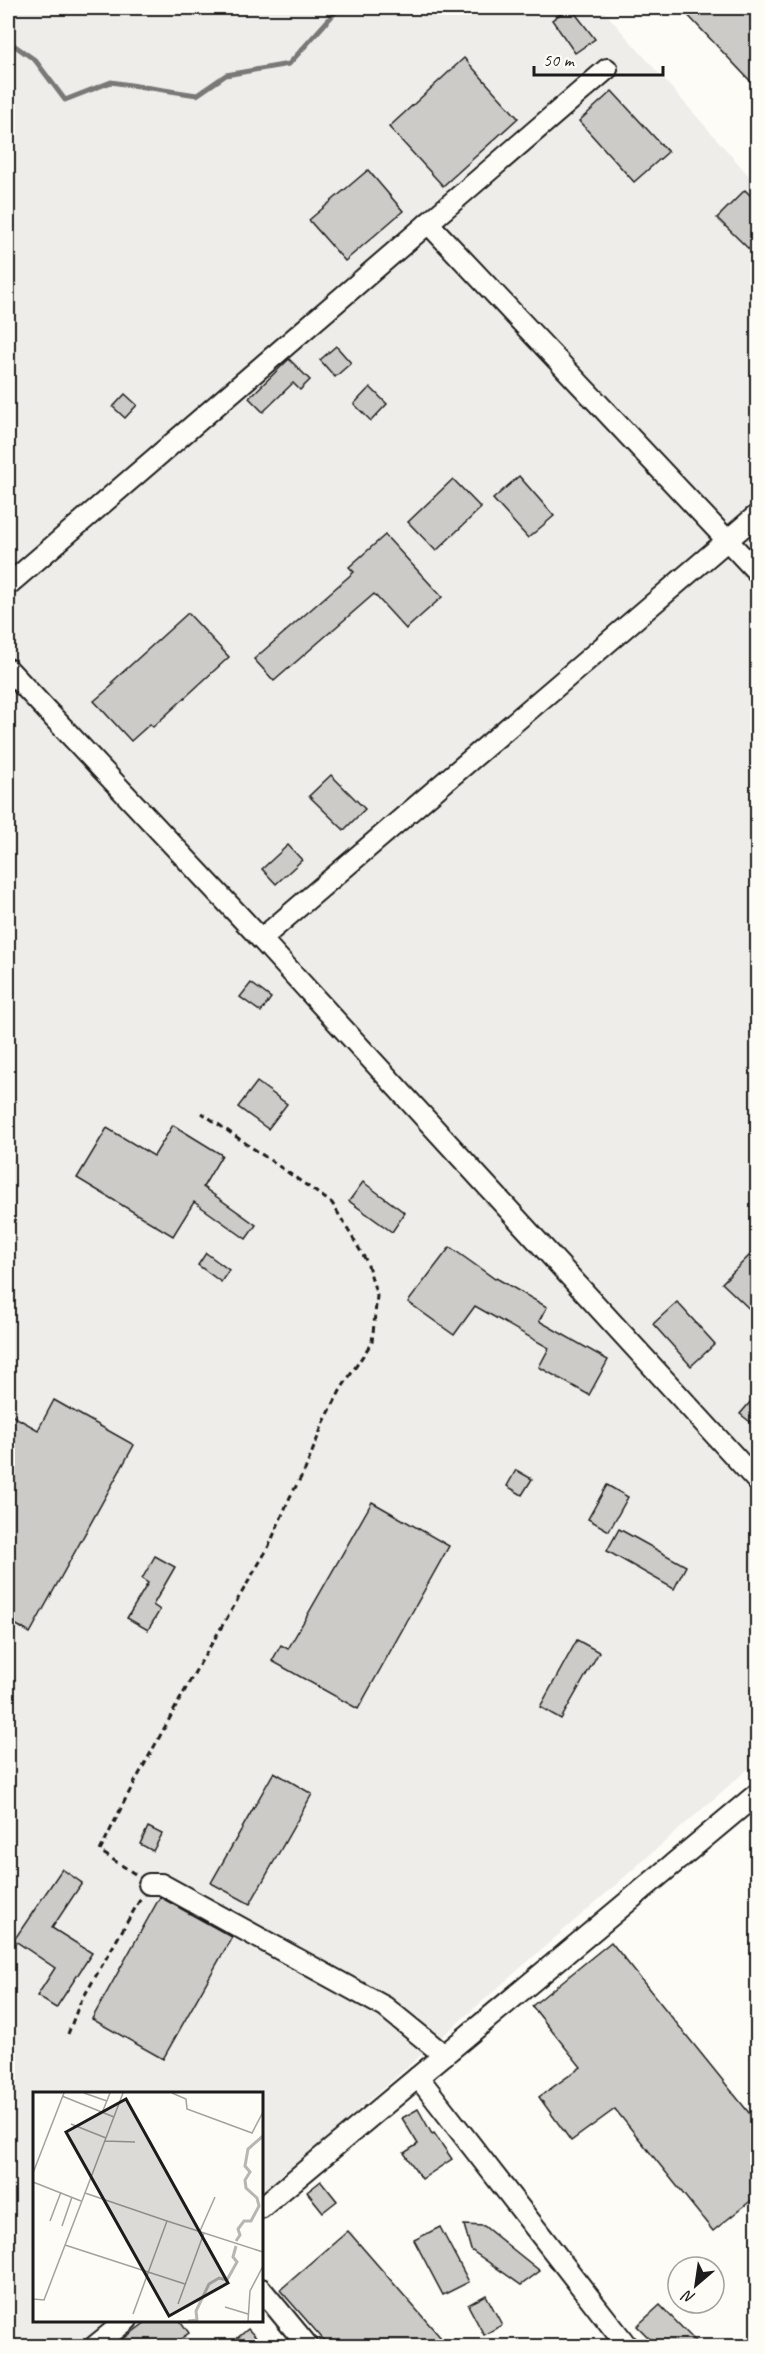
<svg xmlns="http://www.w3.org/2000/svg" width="765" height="2354" font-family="Caveat,sans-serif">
<rect width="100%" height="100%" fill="#fdfcf7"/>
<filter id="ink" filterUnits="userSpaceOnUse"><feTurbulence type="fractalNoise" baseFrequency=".0167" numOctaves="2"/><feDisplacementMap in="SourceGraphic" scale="12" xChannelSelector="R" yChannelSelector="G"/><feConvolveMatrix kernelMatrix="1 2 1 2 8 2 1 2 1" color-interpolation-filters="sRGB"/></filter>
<g filter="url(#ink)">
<!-- built -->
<polygon fill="#eeede9" points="8,8 601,8 757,185 757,1761 261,2195 261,2093 34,2093 34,2320 118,2320 88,2346 8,2346"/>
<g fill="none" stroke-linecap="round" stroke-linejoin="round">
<!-- stream -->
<polyline stroke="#797876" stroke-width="5" points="8,41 35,60 65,100 111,82 197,95 226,75 289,64 339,8"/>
</g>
<!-- building -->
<g fill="#cccbc8" stroke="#1c1c1c" stroke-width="1.5">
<polygon points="569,8 571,8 595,39 575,53 552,20"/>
<polygon points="681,8 758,8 758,89"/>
<polygon points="464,58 518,118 443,186 389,127"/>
<polygon points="612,91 668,152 634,182 579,121"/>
<polygon points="368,170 403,211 345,261 309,220"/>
<polygon points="745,190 758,203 758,258 717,218"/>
<polygon points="336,346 351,363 335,377 320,360"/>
<polygon points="289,359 310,380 300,390 293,383 263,412 249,398"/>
<polygon points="370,387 387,404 371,421 354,404"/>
<polygon points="125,394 137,405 125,418 113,407"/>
<polygon points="519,476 554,516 528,538 493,499"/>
<polygon points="453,479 481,508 436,551 408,522"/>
<polygon points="385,535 442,597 406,629 374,594 274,681 254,659 354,572 349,567"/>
<polygon points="188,613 229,657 153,727 150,724 131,741 94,701 114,684 112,682"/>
<polygon points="331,775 365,809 344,830 309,796"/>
<polygon points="288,845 302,860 276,884 262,869"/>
<polygon points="251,983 271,998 261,1012 240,997"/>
<polygon points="257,1082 287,1104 268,1129 238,1107"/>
<polygon points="173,1125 222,1155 203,1187 256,1225 246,1239 194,1202 173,1236 77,1178 107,1128 154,1156"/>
<polygon points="363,1182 405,1213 392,1232 349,1201"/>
<polygon points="450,1247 495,1279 496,1278 547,1307 539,1321 608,1360 589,1395 539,1367 549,1348 475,1306 454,1335 408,1302"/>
<polygon points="758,1247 758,1317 722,1283"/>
<polygon points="206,1253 229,1270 221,1282 198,1265"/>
<polygon points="677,1302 715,1344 691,1366 653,1324"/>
<polygon points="758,1393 758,1428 740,1414"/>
<polygon points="54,1400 134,1445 30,1633 8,1620 8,1413 38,1430"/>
<polygon points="516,1470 532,1479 522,1495 507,1486"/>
<polygon points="607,1485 628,1497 609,1531 588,1519"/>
<polygon points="372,1502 449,1546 358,1709 272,1661 281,1645 288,1649"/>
<polygon points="619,1529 686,1566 674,1589 607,1551"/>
<polygon points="155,1556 175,1567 153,1605 160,1610 148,1630 127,1618 148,1583 142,1579"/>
<polygon points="577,1640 599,1652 561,1719 540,1707"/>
<polygon points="274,1772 312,1794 250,1904 211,1883"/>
<polygon points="148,1827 162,1834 153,1851 140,1844"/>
<polygon points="62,1869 82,1883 52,1928 92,1953 56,2008 37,1996 55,1968 14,1940"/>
<polygon points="160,1897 232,1937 163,2059 92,2019"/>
<polygon points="611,1942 758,2124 758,2195 713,2231 615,2109 571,2141 539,2097 581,2067 532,2006"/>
<polygon points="418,2109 432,2134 434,2133 452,2159 422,2179 404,2153 418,2144 402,2118"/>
<polygon points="321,2181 337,2201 323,2212 307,2192"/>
<polygon points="464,2225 484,2226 540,2271 521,2285 471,2250"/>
<polygon points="440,2227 469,2282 443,2295 414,2240"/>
<polygon points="348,2231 448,2346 329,2346 280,2290"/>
<polygon points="486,2295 502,2325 484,2335 468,2305"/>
<polygon points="660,2305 700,2346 657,2346 637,2326"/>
<polygon points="150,2319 179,2319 189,2333 170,2346 114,2346"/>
<polygon points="248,2329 264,2346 228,2346"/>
</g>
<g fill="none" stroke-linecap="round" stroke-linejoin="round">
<!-- street casing -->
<g stroke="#1c1c1c" stroke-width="24">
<g id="street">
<polyline points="428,223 758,573"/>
<polyline points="758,514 261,939 758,1482"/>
<polyline points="8,585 607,69"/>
<polyline points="8,669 261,939"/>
<polyline points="149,1884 161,1884 385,2007 444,2055"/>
<polyline points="418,2077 627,2346"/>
<polyline points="261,2208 758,1793"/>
<polyline points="261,2289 308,2346"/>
<polyline points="95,2346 127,2320"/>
</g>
</g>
<!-- path -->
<g stroke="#1c1c1c" stroke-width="3" stroke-dasharray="6 4.5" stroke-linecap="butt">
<polyline points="135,1874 100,1851 126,1798 195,1672 268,1548 290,1497 305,1470 323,1424 341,1389 372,1342 377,1296 367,1262 332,1203 202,1113"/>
<polyline points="68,2034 79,2005 141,1898"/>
</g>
<!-- street -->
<use href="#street" stroke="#fdfcf7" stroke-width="20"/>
</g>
</g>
<!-- overview -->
<g transform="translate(33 2092)">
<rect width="230" height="230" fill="#fdfcf7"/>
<path fill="none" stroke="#b7b6b2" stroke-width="3" d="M203 149 207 143 205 137 211 129H218L226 114 224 106 213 96 212 88 217 80 212 74 215 57 230 44M155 229 164 228 163 219 176 192 186 186 194 188 204 170 200 165 203 154"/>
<path fill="none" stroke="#a3a29f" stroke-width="1.5" d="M51 1 74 9M90 1 52 101 134 129 100 222M139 1 153 7 154 17 219 41 230 20M29 4 81 25M69 21 77 1M38 32 73 46M72 49 102 50M0 81 31 1M0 90 48 109M17 129 28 100M134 129 230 160M29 134 39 105M167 139 182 105M32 153 152 192M0 207 11 208 52 101M145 212 171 141M192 215 215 222M215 229 217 199 230 174"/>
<path fill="#1c1c1c" fill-opacity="0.15" stroke="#1c1c1c" stroke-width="3" d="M93 7 195 191 136 224 33 40Z"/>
<rect width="230" height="230" fill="none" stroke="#1c1c1c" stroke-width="3"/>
</g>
<!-- margin -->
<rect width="765" height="2354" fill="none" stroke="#fdfcf7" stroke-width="30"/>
<rect x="15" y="15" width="735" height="2324" fill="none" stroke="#1c1c1c" stroke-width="2" filter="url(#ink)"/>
<!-- north arrow -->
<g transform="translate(696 2285) rotate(209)"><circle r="28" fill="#fdfcf7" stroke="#a3a29f" stroke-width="1.5"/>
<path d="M0-4.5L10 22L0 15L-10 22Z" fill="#1c1c1c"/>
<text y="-9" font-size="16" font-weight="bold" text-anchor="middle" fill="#1c1c1c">N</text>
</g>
<!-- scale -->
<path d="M534 66v9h129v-9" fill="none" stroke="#1c1c1c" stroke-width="3"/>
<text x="543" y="66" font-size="18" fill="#1c1c1c" stroke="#fdfcf7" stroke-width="4.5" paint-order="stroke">50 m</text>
</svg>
